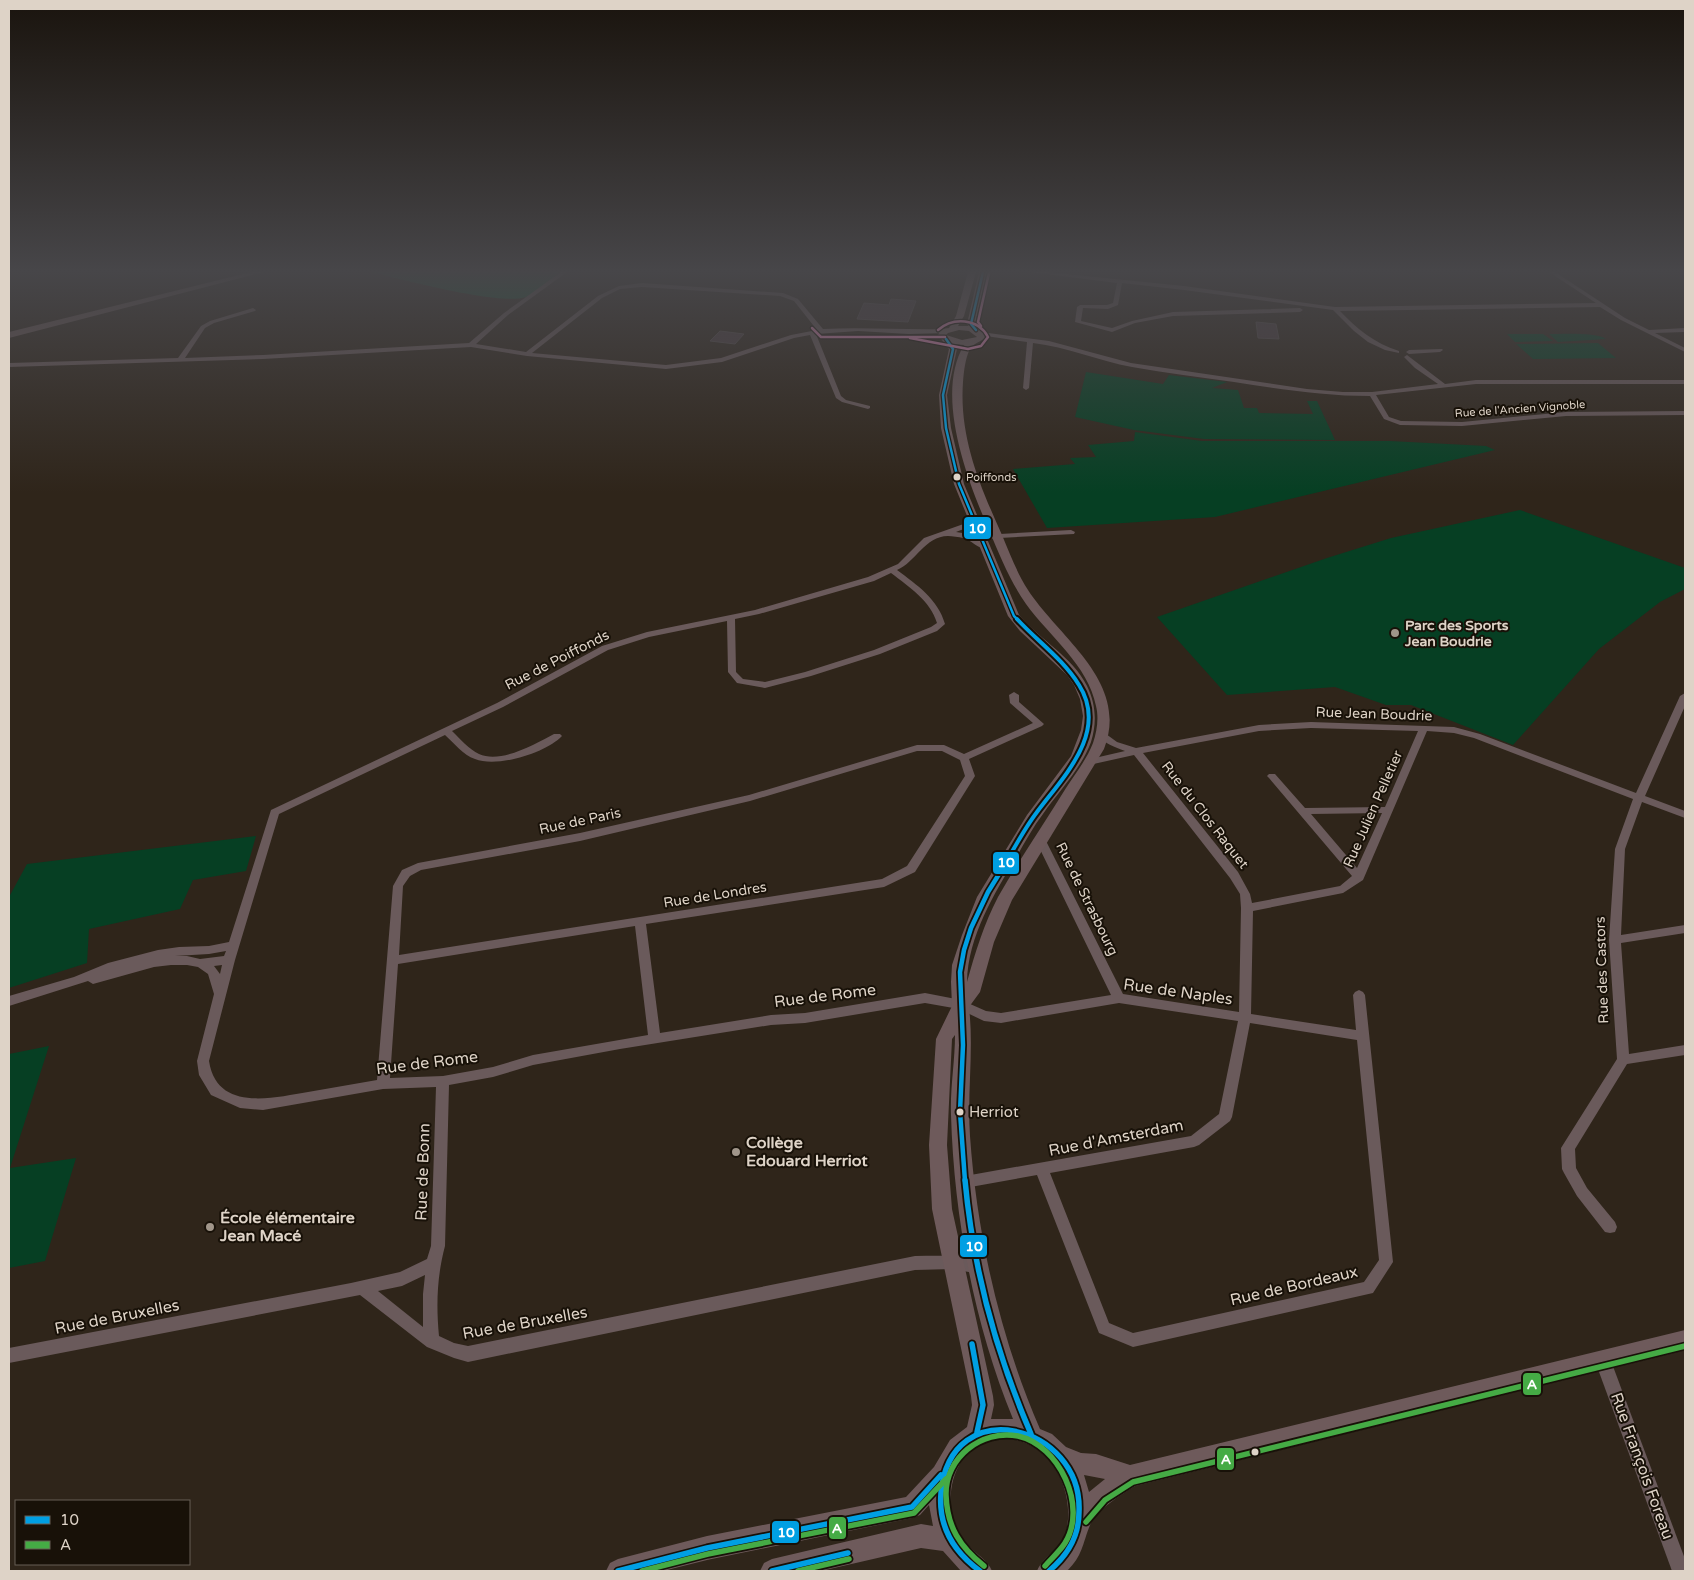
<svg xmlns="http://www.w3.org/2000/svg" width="1694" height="1580" font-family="'Varela Round',sans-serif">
<rect width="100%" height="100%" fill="#2f251a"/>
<!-- green -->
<g fill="#063f23">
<polygon points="1507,334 1543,334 1553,341 1515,342"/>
<path d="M1549 334C1563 334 1597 332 1606 339L1558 342Z"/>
<polygon points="1598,343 1616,358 1533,359 1516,344"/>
<polygon points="1086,372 1163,384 1169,375 1227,382 1212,388 1238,390 1244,408 1257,408 1259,413 1313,414 1307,401 1317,401 1335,440 1204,439 1134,430 1075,417"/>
<polygon points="1135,432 1202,441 1390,441 1486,446 1495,450 1215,517 1047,528 1013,469 1075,464 1070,458 1096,457 1088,445 1134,441"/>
<polygon points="1520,510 1685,568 1685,589 1660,602 1599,649 1513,745 1411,705 1386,705 1335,687 1227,695 1157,617 1327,558 1391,538"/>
<polygon points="256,836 246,871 193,880 180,909 89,929 87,963 9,988 9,897 27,864"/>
<polygon points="49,1046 10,1168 76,1158 45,1261 9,1268 9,1054"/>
</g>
<!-- forest -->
<path fill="#115c37" d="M371 272H560C550 279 538 292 526 297 500 306 401 279 371 272Z"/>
<!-- building -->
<g fill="#4a3b3e" stroke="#544b4a">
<polygon points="891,299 916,301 908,322 857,319 864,303 889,305"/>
<polygon points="1256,322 1276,324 1279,339 1258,338"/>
<polygon points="720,331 744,334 735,344 710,341"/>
</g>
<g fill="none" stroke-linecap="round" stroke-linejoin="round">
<!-- minor -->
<g fill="#6a5a5b" fill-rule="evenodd">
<path d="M561 272H567L508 315 476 344 526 352 598 296 619 286 642 283 783 293 798 299 823 329C863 327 904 330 945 329L948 331 945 333 909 334 858 331 816 334 841 396 846 400 870 406V408L868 409 842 402 836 398 810 335 794 338 722 362 666 369 527 356 471 347 263 359 9 367V363L178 358 201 326 210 321 253 308 256 310 255 311 214 323 205 328 185 358 263 355 469 343 504 313ZM642 287 780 296 794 301 817 330 791 335 721 358 666 365 532 353 602 298 620 289Z"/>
<path d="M1030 272H1046L1184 286 1335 307 1596 303 1549 272H1555L1625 318 1649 330 1685 328V332L1655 333 1685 348V352L1621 320 1600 307 1340 311C1357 329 1374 343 1399 351V353L1385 350 1368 342 1354 331 1333 310 1184 290 1122 283 1118 305 1108 309 1083 308 1081 321 1112 328 1132 321 1173 312 1300 308 1303 310 1300 312 1173 316 1135 323 1112 332 1075 322 1077 307 1080 305H1107L1113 303 1117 283Z"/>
<path d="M981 332 1049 341 1131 363 1307 389 1343 392H1372L1438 384 1415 368 1404 357 1407 355 1445 384 1476 380H1685V384H1476L1376 395 1389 417 1401 421 1462 422 1566 412 1685 411V415L1566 416 1462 426 1400 425 1384 419 1370 396C1324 396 1279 389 1234 382 1200 377 1166 373 1132 367 1099 361 1067 347 1033 343L1029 388 1026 390 1023 388 1027 342 979 335V333Z"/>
<polygon points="1442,349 1443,350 1440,352 1409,354 1406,352 1409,350"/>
<path d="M972 521H975L979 523 956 532 969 534 988 545V549C978 550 972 540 963 538 959 537 952 536 948 536 925 536 916 562 897 570 917 585 938 599 945 624L937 631 880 654 811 676 765 688 737 683 728 672 727 621 649 637 608 650 503 707 452 731C460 739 469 749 479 754 501 764 535 744 554 734H560L562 736C546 753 497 768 475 759 463 755 454 743 445 735L279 814 235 960 209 1061C217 1112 272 1098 308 1092 331 1088 354 1084 377 1080L393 886 402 870 418 863 580 833 749 795 917 745H944L964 754 1033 723 1010 703 1009 695 1014 692 1019 695V702L1044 724 1042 726 969 759 975 776 915 872 884 887 646 924 660 1033 771 1015 805 1013 925 993 961 1000 986 1011 1001 1013 1111 995 1036 841 1041 837 1046 841 1123 994 1239 1012 1241 908 1240 894 1230 878 1134 755 1089 765 1086 764 1084 762 1086 760 1125 751C1114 747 1106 744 1098 736L1100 734H1106L1117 742 1136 748 1259 725 1311 722 1454 727 1480 734 1636 793 1680 696 1685 693V706L1645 796 1685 811V818L1642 802 1625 849 1621 935 1685 925V933L1621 943 1629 1054 1685 1045V1055L1627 1064 1575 1149 1576 1168 1587 1188 1615 1222 1617 1227 1615 1232 1610 1233 1605 1232 1577 1196 1564 1173 1562 1169 1561 1148 1617 1059 1609 940 1615 849 1633 799 1474 738 1454 733 1427 731 1363 880 1343 893 1253 911 1251 1014 1356 1030 1353 995 1355 992 1359 990 1363 992 1365 995 1393 1262 1373 1293 1133 1347 1099 1333 1037 1175 965 1188 960 1186 958 1182 960 1178 965 1176 1191 1136 1219 1114 1238 1021 1119 1003 1001 1023 984 1021 959 1009 925 1003 805 1023 771 1025 620 1049 533 1065 493 1077 449 1085 445 1246C437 1276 436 1305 439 1336L454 1343 468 1346 915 1256C938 1256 962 1254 984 1262L986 1267 984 1272 979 1274 953 1269 915 1270 468 1362 454 1358 427 1347 360 1295 9 1363V1348L351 1283 400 1272 427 1259 431 1246 436 1087 383 1089 263 1110 240 1108 211 1095 199 1075 197 1061 214 994 208 974 198 967 187 965H171L154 967 93 984 88 981 9 1006V996L74 977 108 963 158 950 179 947 209 946 229 942 271 810 497 703 602 646 647 632 755 610 868 577 898 564 924 538ZM891 573C909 587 930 600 937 623L931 627 874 650 805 672 765 682 743 679 736 672 735 619 759 614 874 581ZM1311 728 1418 731 1385 807 1305 808 1275 774H1269L1267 776 1269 778 1352 876 1340 886 1252 903 1250 894 1238 872 1143 753 1259 731ZM917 751H942L960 760 965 776 907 866 882 879 399 955 403 886 410 876 421 870 580 841 750 801ZM1382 813 1357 868 1311 814ZM635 926 648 1035 533 1055 493 1067 443 1076 390 1078 398 964ZM226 951 224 956 200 959 187 956H175L209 954ZM222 965 220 974 214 966ZM1250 1023 1357 1040 1379 1260 1364 1282 1133 1333 1109 1323 1050 1173 1194 1147 1199 1145 1230 1121 1232 1117ZM425 1275 423 1294V1327L378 1291 402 1286Z"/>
<polygon points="1071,530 1075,532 1074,534 981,539 977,537 981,535"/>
<polygon points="1603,1353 1608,1356 1611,1361 1685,1559 1685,1571 1672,1571 1595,1361 1598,1356"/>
</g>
<!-- secondary -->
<path fill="#6e5a5b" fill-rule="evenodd" d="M968 272H976L964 316 958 326H969L967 324 979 272H987L975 324 984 332 985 338C980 342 974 343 970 349 965 359 964 371 963 382 959 437 980 486 1002 535 1010 554 1017 573 1028 590 1060 639 1130 682 1104 749L1012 900 994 942 980 992 969 1007C974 1050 967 1093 970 1136 977 1236 1000 1337 1040 1429L1052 1434 1066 1447 1081 1453 1096 1454 1130 1465 1685 1330V1350L1135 1486C1121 1495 1097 1509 1090 1525 1082 1545 1083 1555 1067 1571H1037C1043 1556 1062 1549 1066 1532 1077 1487 1046 1433 995 1439 960 1444 946 1484 952 1513 955 1527 962 1540 972 1549 980 1557 988 1561 992 1571H961L943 1551 921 1548 821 1571H760L764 1563 772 1559 921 1524 933 1526 929 1505 920 1515 912 1518 707 1560 663 1571H606L610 1563 618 1559 707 1536 906 1497 934 1467 950 1440 967 1427 972 1405 971 1396 932 1209 929 1145 936 1039 952 1006 951 982 952 965 962 935 977 897 1027 815 1071 756 1081 730 1083 716 1080 699 1074 685 1067 675 1020 631 1008 616 954 484 941 428 939 395 949 349 938 335 942 329 949 328 956 316ZM959 330 969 331 977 337 962 340 946 335 948 333ZM953 344 964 345C934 395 968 482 989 530 1000 556 1010 581 1026 604 1050 637 1088 665 1096 706 1099 718 1097 731 1093 743 1087 759 1075 774 1066 788 1044 824 1019 860 998 897 984 924 975 953 967 982 968 936 994 894 1017 856 1025 842 1033 827 1043 814 1059 791 1081 769 1091 742 1097 723 1096 704 1087 686 1073 657 1040 640 1019 615L964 484 951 428 947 395 957 349ZM955 1035C955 1061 950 1088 951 1115 954 1217 974 1324 1013 1419H991L994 1405 993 1396 952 1209 947 1145 952 1039ZM1084 1475 1105 1479 1089 1492Z"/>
<!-- primary -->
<polygon fill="#6b5857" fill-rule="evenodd" points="251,272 264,272 9,338 9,332"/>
<!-- bus-1-far3 casing -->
<g stroke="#181108" stroke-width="5">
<g id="bus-1-far3">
<polyline points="976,330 971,324 983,272"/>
<polyline points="946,339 953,349 943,395 946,428 959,484 1014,616 1018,620"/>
</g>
</g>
<!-- bus-1-far2 casing -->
<g stroke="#181108" stroke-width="8">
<path id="bus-1-far2" d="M1003 867C1014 849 1024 829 1037 812 1063 777 1109 732 1079 685 1063 659 1037 641 1017 619"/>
</g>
<!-- bus-1-far1 casing -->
<g stroke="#181108" stroke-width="8">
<polyline id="bus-1-far1" points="965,1181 960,1112 963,1045 960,972 964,950 971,928 988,892 1004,866"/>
</g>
<!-- bus-1 casing -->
<g stroke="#181108" stroke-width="9">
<g id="bus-1">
<path d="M965 1180C973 1268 996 1353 1031 1434"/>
<polyline points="972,1344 983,1405 977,1432"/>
<polyline points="618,1571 707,1548 912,1507 941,1475"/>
<polyline points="772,1571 848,1553"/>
<path d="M980 1571C954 1552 938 1527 941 1493 950 1391 1083 1424 1079 1512 1079 1537 1068 1555 1049 1571"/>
</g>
</g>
<!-- bus-2 casing -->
<g stroke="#181108" stroke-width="9">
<g id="bus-2">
<polyline points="1086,1522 1105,1500 1133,1482 1685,1346"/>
<path d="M984 1566C960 1547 947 1527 946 1495 945 1458 981 1429 1018 1436 1059 1445 1088 1506 1065 1543 1060 1551 1051 1559 1045 1566"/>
<polyline points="642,1571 708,1554 914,1513 946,1479"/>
<polyline points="798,1571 849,1559"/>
</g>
</g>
<!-- bus-3 casing -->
<g stroke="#181108" stroke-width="5">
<g id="bus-3">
<polyline points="981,326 978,322 989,273"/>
<polyline points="812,328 821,337 945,337"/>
<path d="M910 338 968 349 981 346 988 337C978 318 953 317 938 330"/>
</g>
</g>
<!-- bus-1-far3 -->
<use href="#bus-1-far3" stroke="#009fe3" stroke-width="2.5"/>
<!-- bus-1-far2 -->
<use href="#bus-1-far2" stroke="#009fe3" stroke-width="4"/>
<!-- bus-1-far1 -->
<use href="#bus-1-far1" stroke="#009fe3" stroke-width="4.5"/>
<!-- bus-1 -->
<use href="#bus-1" stroke="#009fe3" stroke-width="5.5"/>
<!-- bus-2 -->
<use href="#bus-2" stroke="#45ab45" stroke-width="5.5"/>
<!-- bus-3 -->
<use href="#bus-3" stroke="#df84b5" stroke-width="2.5"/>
</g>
<!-- sky -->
<linearGradient id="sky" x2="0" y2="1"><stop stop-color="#1a140e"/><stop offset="0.55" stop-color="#474649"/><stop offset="1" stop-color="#474649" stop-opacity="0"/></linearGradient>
<rect width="1694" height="493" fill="url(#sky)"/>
<!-- markers -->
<g fill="#ded3c7" stroke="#181108" stroke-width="2">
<circle cx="957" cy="477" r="4.5"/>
<circle cx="960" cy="1112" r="4.5"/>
<circle cx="1255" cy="1452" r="4.5"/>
</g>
<g fill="#a1968a" stroke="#181108" stroke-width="2">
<circle cx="1395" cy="633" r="5"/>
<circle cx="736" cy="1152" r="5"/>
<circle cx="210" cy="1227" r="5"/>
</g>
<g text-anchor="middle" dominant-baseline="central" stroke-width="4" stroke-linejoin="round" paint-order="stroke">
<!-- far-street labels -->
<g font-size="11" fill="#ded3c7" stroke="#181108">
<text transform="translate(1520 409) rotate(-4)">Rue de l'Ancien Vignoble</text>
</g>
<!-- far-bus labels -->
<g font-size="11" fill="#ded3c7" stroke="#181108" text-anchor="start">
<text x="966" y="477">Poiffonds</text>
</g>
<!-- poi labels -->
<g font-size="14" font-weight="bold" fill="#ded3c7" stroke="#181108" text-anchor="start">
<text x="1405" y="625">Parc des Sports<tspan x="1405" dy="16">Jean Boudrie</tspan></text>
</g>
<!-- street labels -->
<g font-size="14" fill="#ded3c7" stroke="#181108">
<text transform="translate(557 660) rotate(-27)">Rue de Poiffonds</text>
<text transform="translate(1374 714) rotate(2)">Rue Jean Boudrie</text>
<text transform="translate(1373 809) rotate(-66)">Rue Julien Pelletier</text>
<text transform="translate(1205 815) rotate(52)">Rue du Clos Raquet</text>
<text transform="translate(580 821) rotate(-12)">Rue de Paris</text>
<text transform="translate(715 895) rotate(-9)">Rue de Londres</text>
<text transform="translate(1087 899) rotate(64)">Rue de Strasbourg</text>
<text transform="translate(1602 970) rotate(-92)">Rue des Castors</text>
</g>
<!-- near-bus labels -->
<g font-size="15" fill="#ded3c7" stroke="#181108" text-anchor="start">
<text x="969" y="1112">Herriot</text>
</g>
<!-- near-street labels -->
<g font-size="16" fill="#ded3c7" stroke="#181108">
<text transform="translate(1178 992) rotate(8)">Rue de Naples</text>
<text transform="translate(825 996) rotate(-7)">Rue de Rome</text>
<text transform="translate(427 1063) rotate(-7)">Rue de Rome</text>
<text transform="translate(1116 1138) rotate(-11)">Rue d'Amsterdam</text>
<text transform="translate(423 1172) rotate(-88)">Rue de Bonn</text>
<text transform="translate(1294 1286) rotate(-13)">Rue de Bordeaux</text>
<text transform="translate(117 1317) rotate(-11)">Rue de Bruxelles</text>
<text transform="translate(525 1323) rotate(-10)">Rue de Bruxelles</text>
<text transform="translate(1642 1466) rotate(70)">Rue François Foreau</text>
</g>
<!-- near-poi labels -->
<g font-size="16" font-weight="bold" fill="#ded3c7" stroke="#181108" text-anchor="start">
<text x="746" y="1143">Collège<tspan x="746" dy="18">Edouard Herriot</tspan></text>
<text x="220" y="1218">École élémentaire<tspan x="220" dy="18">Jean Macé</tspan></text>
</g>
</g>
<g stroke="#181108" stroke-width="2">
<rect x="963" y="516" width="29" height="24" rx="5" fill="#009fe3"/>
<rect x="992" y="851" width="28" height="24" rx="5" fill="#009fe3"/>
<rect x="959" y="1234" width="29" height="24" rx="5" fill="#009fe3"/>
<rect x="1522" y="1372" width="20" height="24" rx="5" fill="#45ab45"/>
<rect x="1216" y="1447" width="19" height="24" rx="5" fill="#45ab45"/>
<rect x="828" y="1516" width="19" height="24" rx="5" fill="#45ab45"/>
<rect x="771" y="1520" width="29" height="24" rx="5" fill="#009fe3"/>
</g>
<g font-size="14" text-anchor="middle" font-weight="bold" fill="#fff">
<text x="977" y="533">10</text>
<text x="1006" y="867">10</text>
<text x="974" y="1251">10</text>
<text x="1532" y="1389">A</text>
<text x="1226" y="1464">A</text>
<text x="837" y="1533">A</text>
<text x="786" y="1537">10</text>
</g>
<!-- border -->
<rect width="1694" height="1580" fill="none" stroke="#ded3c7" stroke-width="20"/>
<!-- legend -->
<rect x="15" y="1500" width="175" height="65" fill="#181108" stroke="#675f54"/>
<rect x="25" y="1516" width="25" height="8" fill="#009fe3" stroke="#675f54"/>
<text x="60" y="1525" font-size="15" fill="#ded3c7">10</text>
<rect x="25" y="1541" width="25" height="8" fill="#45ab45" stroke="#675f54"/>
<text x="60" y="1550" font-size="15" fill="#ded3c7">A</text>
</svg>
